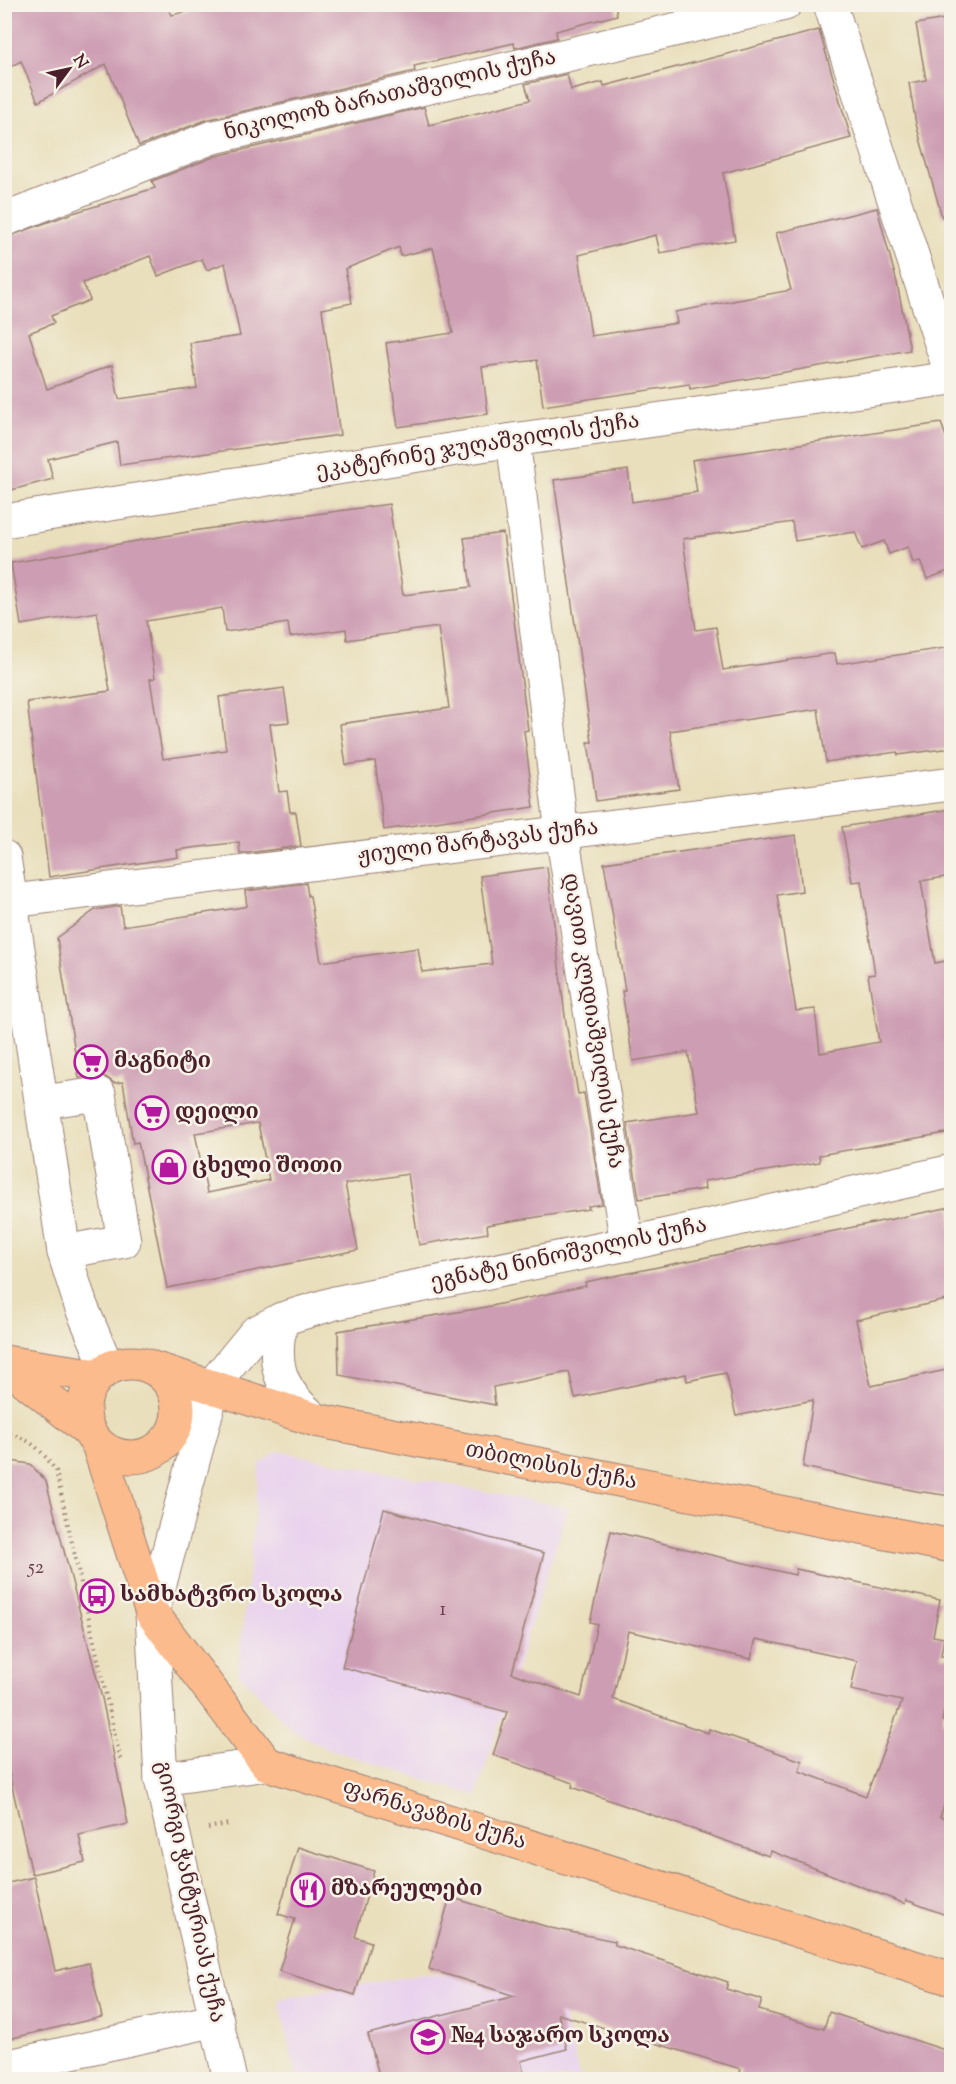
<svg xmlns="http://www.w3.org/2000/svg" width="956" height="2084" font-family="'Sorts Mill Goudy','Noto Serif Georgian',serif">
<rect width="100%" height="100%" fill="#f7f3e8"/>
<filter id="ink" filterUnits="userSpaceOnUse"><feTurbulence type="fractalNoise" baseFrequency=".0167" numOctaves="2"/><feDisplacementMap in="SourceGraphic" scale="12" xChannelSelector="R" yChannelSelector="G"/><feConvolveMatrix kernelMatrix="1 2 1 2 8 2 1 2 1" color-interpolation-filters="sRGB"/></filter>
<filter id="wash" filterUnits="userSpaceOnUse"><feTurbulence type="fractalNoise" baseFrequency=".008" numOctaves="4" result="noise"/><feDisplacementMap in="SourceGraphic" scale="24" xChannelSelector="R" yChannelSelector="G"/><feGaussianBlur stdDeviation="1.35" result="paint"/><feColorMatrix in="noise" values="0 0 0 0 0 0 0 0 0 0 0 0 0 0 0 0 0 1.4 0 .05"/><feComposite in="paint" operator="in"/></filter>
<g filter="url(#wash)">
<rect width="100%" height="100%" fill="#e9dfbc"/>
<!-- built -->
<g fill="#e9d2ee">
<polygon points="277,1451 568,1508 476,1796 323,1747 291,1729 238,1672 260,1464"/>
<polygon points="423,1974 555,1983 580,2078 620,2075 620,2079 297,2079 279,1999"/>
</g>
<g id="blocks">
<!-- building -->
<g fill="#cd9db3" fill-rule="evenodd">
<polygon points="4,4 166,4 172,15 218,4 615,4 617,15 556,31 557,38 515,48 514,43 414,66 415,71 206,120 139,146 106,64 38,102 21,61 4,70"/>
<polygon points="951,18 951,215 942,217 916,124 909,83 926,80 916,24"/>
<path d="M819 30 851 138 723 173 735 240 660 253 656 235 579 255 591 336 677 323 675 312 791 290 776 233 877 208 897 283 910 350 690 389 689 384 543 406 537 360 482 367 488 414 398 427 386 343 453 333 433 248 401 256 399 247 345 269 352 303 322 309 340 435 120 465 117 442 48 459 53 479 4 492V238L73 213 155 188 152 181 216 156 424 107 429 125 530 100 525 84 567 74 571 90 603 82 604 86ZM150 256 158 276 202 259 207 270 225 263 240 336 190 343 197 388 119 399 112 365 47 389 29 333 54 323 51 316 90 300 83 283Z"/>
<polygon points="941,423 951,450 951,570 927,579 920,561 913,563 908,547 889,554 884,541 862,549 855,532 795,541 792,522 683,539 696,630 716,627 723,670 835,653 837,664 951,647 951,748 898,755 897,752 826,762 818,709 778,715 670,731 679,789 596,801 588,742 592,742 554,480 628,470 632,502 697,492 692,460"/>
<polygon points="389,504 403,595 471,587 464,538 503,533 528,730 524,731 534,807 384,830 375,761 346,765 340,724 449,708 438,627 347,640 346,629 290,637 288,623 225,632 222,608 146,621 155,678 150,679 163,759 226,750 219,697 284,688 289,722 270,724 279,792 287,791 290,812 296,812 301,846 240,854 239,842 177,850 178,857 49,877 27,702 110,691 97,612 21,625 11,563 199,530"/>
<polygon points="951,809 951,876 921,881 935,963 951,960 951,1132 819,1155 820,1162 704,1181 705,1189 639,1199 627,1123 699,1112 688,1052 633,1061 622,991 625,991 604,863 796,835 802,891 777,895 796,1011 815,1009 820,1053 879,1042 868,975 875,974 861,881 852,882 842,827"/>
<path d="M547 867 565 1016 578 1094 584 1093 602 1204 588 1206 589 1209 487 1225 488 1233 419 1245 408 1174 345 1184 358 1250 167 1288 138 1142 133 1143 123 1082 114 1083 106 1077 97 1075 79 1078 57 938 95 910 120 906 123 926 243 907 247 906 245 891 306 883 308 896H310L321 962 418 948 422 972 492 964 480 876ZM258 1123 269 1180 207 1193 195 1133Z"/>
<polygon points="951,1207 951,1299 856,1320 871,1386 951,1369 951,1496 916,1491 803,1467 813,1400 736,1416 726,1373 687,1381 686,1374 575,1398 569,1372 493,1387 495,1405 339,1375 338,1331 476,1309 586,1286 585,1282"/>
<polygon points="4,1460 30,1464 46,1481 102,1698 128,1824 79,1835 85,1862 32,1874 4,1751"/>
<path d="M384 1509 544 1553 512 1673 581 1697 597 1624 590 1622 611 1531 795 1575 796 1569 940 1600 933 1636 944 1638 941 1656 951 1658V1678L942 1721 951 1724V1786L940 1817 951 1821V1917L906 1900 905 1904 771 1851 769 1856 572 1787 573 1783 493 1755 507 1712 342 1667ZM628 1631 751 1659 756 1639 857 1661 851 1690 902 1701 866 1796 799 1771 802 1761 709 1729 708 1733 613 1699Z"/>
<polygon points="298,1847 374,1871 355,1937 371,1942 355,1995 279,1971 295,1919 278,1914"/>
<polygon points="34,1877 55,1971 89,1963 102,2017 4,2040 4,1884"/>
<polygon points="450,1897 551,1928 615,1941 615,1945 728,1982 726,1989 762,2000 759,2010 824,2029 829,2012 951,2052 951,2079 738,2079 741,2069 558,2014 567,2049 521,2061 525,2079 380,2079 368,2034 515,1996 429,1969"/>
</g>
</g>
</g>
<g filter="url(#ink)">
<use href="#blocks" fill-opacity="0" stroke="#9a7f74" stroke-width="1.5"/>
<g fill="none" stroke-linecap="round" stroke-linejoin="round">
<!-- minor casing -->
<g stroke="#9a7f74" stroke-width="35">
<g id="minor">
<polyline points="830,4 952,377"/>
<polyline points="4,220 210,138 785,4"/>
<polyline points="513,440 562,833 627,1244"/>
<polyline points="4,521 513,440 952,378"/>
<polyline points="4,857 64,1252 81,1306 108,1369"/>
<polyline points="4,902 952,784"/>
<polyline points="42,1102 99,1094 124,1241 64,1252"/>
<path d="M282 1319C270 1364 280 1391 316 1420"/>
<polyline points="211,1395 152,1613 161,1779 230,2080"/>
<polyline points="167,1440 255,1333 282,1319 335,1303 627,1244 952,1171"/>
<polyline points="161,1779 267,1764"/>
<polyline points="4,2067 217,2020"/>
</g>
</g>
<!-- major casing -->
<g stroke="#9a7f74" stroke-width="35">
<g id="major">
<polyline points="5,1362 98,1376"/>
<circle cx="131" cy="1410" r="47"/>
<polyline points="4,1364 89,1431"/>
<polyline points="156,1369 316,1420 952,1546"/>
<polyline points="98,1444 152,1613 267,1764 952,1979"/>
</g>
</g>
<!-- path -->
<g stroke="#9a7f74" stroke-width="4" stroke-dasharray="1.5 4.5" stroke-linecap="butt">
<path d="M4 1433C30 1437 42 1451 56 1471L121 1762"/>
<polyline points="208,1828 228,1824"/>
</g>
<!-- minor -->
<use href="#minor" stroke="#fff" stroke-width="33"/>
<!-- major -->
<use href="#major" stroke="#fbbb8c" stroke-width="33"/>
</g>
</g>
<!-- icons -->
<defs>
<g id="supermarket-ring" transform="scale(1.725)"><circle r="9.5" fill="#f7f3e8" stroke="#b5179e" stroke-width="1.5"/><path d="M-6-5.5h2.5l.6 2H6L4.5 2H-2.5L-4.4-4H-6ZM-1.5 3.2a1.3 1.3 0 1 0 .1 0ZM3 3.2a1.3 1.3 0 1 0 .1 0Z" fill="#b5179e"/></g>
<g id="shop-ring" transform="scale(1.725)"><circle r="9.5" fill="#f7f3e8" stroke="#b5179e" stroke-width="1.5"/><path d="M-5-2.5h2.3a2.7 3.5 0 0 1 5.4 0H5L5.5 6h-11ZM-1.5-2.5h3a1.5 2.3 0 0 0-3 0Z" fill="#b5179e"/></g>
<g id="bus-ring" transform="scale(1.725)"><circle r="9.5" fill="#f7f3e8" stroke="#b5179e" stroke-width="1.5"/><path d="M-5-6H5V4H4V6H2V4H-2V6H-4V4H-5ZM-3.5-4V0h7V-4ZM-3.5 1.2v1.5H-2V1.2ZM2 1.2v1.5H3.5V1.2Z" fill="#b5179e"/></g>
<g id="restaurant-ring" transform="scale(1.725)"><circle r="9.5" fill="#f7f3e8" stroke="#b5179e" stroke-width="1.5"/><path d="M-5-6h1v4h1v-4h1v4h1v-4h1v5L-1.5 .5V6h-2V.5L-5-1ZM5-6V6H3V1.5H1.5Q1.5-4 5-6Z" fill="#b5179e"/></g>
<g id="school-ring" transform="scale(1.725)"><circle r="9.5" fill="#f7f3e8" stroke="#b5179e" stroke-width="1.5"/><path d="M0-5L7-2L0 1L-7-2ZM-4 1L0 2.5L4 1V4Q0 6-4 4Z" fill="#b5179e"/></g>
</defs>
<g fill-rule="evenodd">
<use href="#supermarket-ring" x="91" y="1062"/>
<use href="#supermarket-ring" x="152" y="1113"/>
<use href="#shop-ring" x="169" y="1167"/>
<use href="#bus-ring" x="97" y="1596"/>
<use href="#restaurant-ring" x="308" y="1890"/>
<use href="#school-ring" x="428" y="2037"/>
</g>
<g text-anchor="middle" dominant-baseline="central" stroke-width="5" stroke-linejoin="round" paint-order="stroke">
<!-- number labels -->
<g font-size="20" fill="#6b3e4d">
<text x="36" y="1568">52</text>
<text x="443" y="1610">1</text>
</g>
<!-- street labels -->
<g font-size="22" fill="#4a1f2b" stroke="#f7f3e8">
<text transform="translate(390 96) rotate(-13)">ნიკოლოზ ბარათაშვილის ქუჩა</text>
<text transform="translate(478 447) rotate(-9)">ეკატერინე ჯუღაშვილის ქუჩა</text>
<text transform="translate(478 843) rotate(-7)">ჟიული შარტავას ქუჩა</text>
<text transform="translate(592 1021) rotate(81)">დავით კლდიაშვილის ქუჩა</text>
<text transform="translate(569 1255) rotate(-12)">ეგნატე ნინოშვილის ქუჩა</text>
<text transform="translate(551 1467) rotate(11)">თბილისის ქუჩა</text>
<text transform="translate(434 1816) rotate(17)">ფარნავაზის ქუჩა</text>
<text transform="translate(189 1892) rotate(78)">გიორგი ჭანტურიას ქუჩა</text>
</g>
<!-- poi labels -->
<g font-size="22" font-weight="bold" fill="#4a1f2b" stroke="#f7f3e8" text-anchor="start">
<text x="114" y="1062">მაგნიტი</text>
<text x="175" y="1113">დეილი</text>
<text x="192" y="1167">ცხელი შოთი</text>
<text x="120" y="1596">სამხატვრო სკოლა</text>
<text x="331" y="1890">მზარეულები</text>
<text x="451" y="2037">№4 საჯარო სკოლა</text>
</g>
</g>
<!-- margin -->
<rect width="956" height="2084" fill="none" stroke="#f7f3e8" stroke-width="24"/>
<!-- north arrow -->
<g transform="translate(69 69) rotate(57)" stroke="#f7f3e8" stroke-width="4.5" paint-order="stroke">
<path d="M0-4.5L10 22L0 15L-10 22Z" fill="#4a1f2b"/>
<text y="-9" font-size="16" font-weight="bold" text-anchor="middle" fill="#4a1f2b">N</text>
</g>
</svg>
